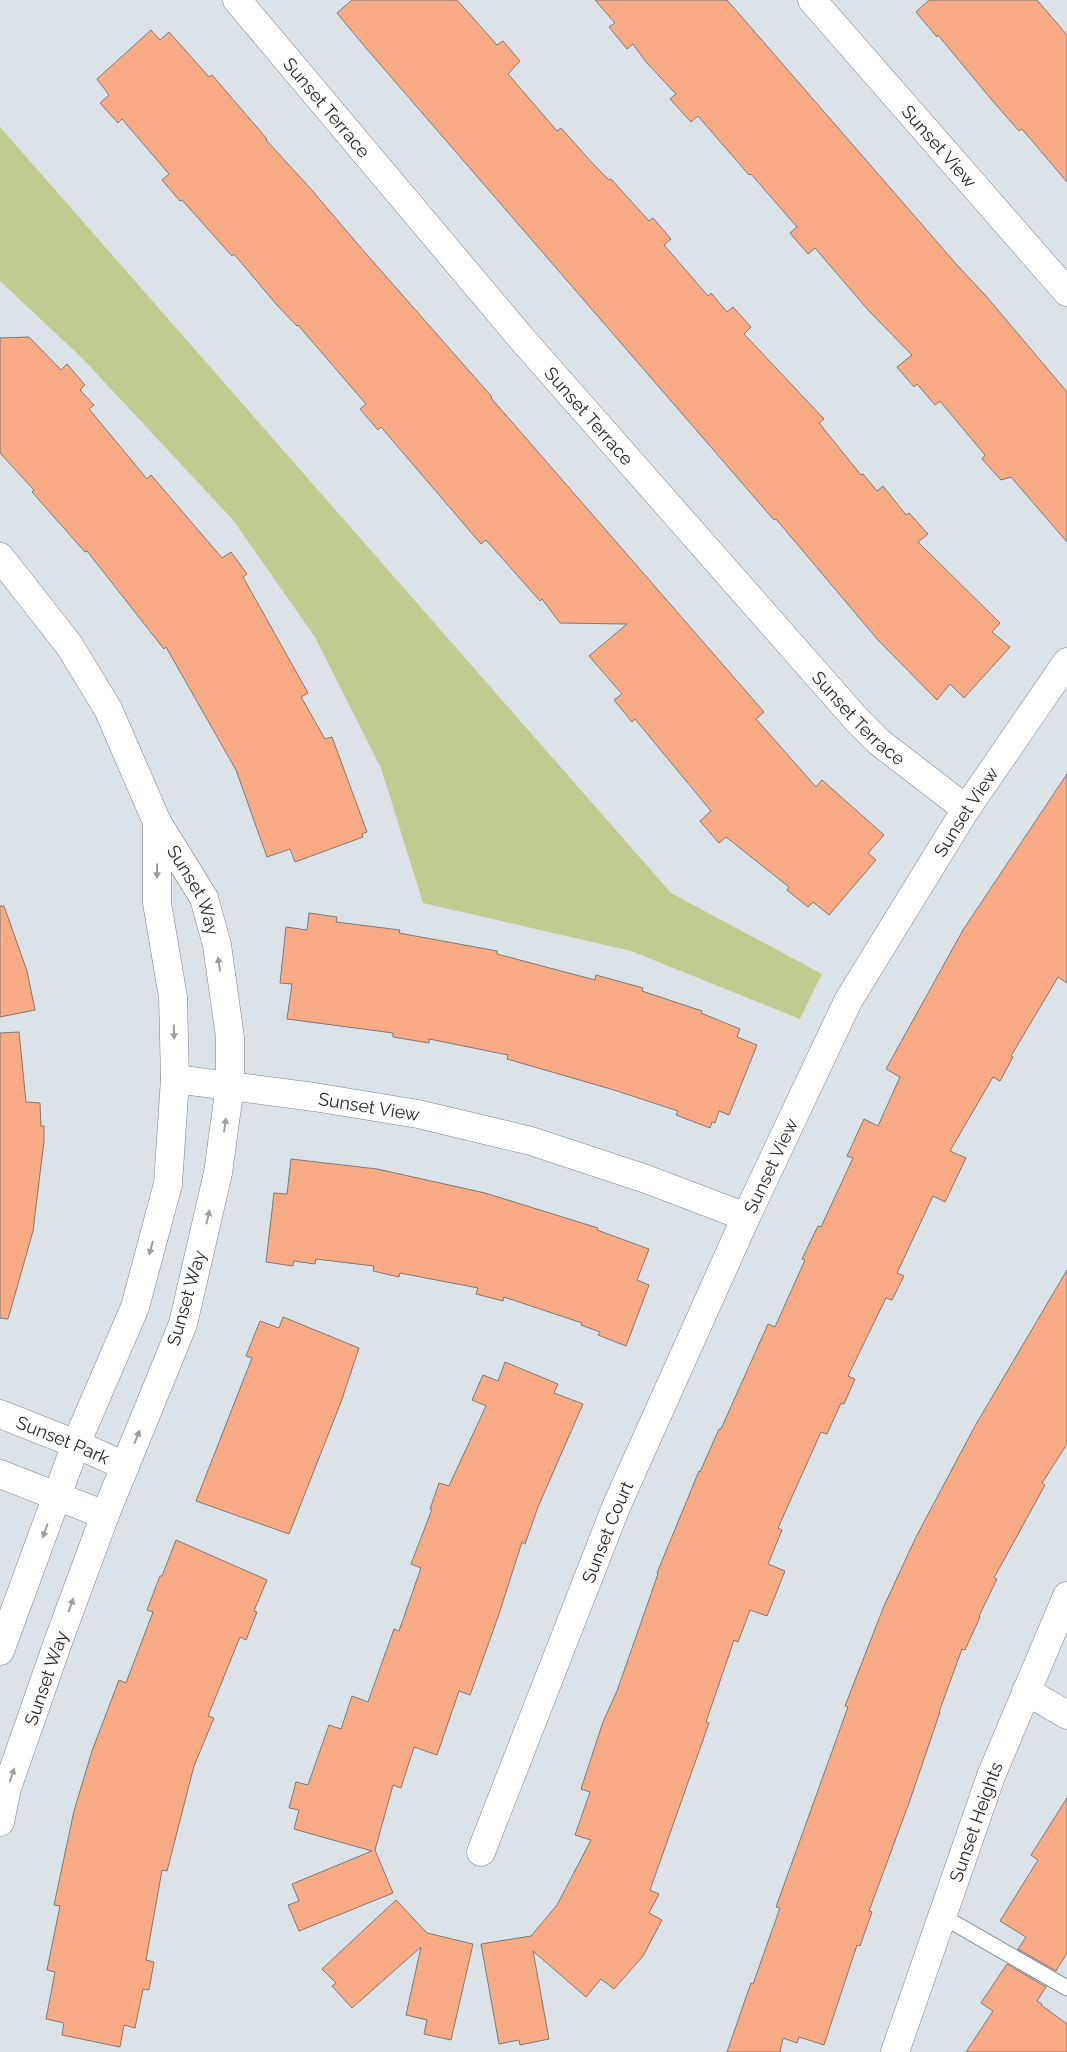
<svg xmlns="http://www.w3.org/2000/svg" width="1067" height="2052" font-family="Raleway,sans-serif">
<rect width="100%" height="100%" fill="#dce3e8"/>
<!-- green -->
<polygon fill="#c0cb8f" points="0,127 671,893 822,974 800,1019 631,951 423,903 381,768 315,637 233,520 82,358 0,281"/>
<!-- building -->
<g fill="#f9ab85" stroke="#807875">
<polygon points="352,0 457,0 497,45 503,41 520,61 508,74 557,131 561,128 594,165 609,180 611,179 649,221 653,218 671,239 664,245 708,296 711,293 727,312 733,307 751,327 744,334 824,419 819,423 861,475 863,474 877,491 883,486 906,515 909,513 928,534 918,542 1000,623 992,632 1010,647 964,698 950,684 937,700 878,640 776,519 774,520 366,48 337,13"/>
<polygon points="595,0 727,0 957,265 986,296 1067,392 1067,542 1011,477 1001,480 982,459 985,455 940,401 935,405 917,384 914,387 897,367 912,355 869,311 815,248 808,254 790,233 797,227 751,174 749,175 698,116 691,122 670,99 676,94 646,62 633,44 627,49 609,27 615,23"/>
<polygon points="929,0 1037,0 1067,35 1067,182 1022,129 1019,131 991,99 938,35 937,37 916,12"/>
<polygon points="151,30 160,40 169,32 209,77 212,75 267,139 266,140 310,188 361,248 492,397 491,398 764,712 756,719 816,787 822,780 884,835 868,853 876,860 829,915 813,902 808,907 787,890 789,887 726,837 719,843 700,821 711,811 635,719 632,722 614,700 622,694 589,656 627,624 560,623 542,599 540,601 486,540 481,544 381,427 378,430 360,409 366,404 298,325 297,326 276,304 234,254 232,256 182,200 180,201 162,180 169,174 122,119 118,123 100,103 109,95 97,79"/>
<polygon points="29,337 61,370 67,364 85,385 80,390 94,405 89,409 147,479 151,475 222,558 231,552 247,574 243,577 308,693 301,697 325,739 332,737 367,832 362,834 363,837 295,862 290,849 267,857 236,770 166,647 164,649 87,551 85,552 32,492 34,490 0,453 0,338"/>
<polygon points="1067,774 1067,983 1058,977 1011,1056 1013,1057 1000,1081 993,1077 950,1151 966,1158 945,1202 933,1196 897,1273 904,1276 892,1300 886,1298 848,1376 855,1379 844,1404 841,1403 827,1434 821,1432 778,1528 782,1530 768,1564 785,1571 767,1616 750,1610 738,1642 734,1640 706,1722 709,1723 650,1890 659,1894 649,1913 662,1920 643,1956 614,1989 601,1979 586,1997 533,1951 549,2039 520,2045 519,2040 499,2044 481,1944 531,1936 557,1905 591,1840 575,1835 590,1792 581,1789 603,1722 617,1691 658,1574 657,1573 699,1471 700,1472 719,1429 721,1429 768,1324 775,1327 805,1260 802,1259 818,1226 821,1227 853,1158 847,1156 864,1119 878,1126 900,1077 886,1069 963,930"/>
<polygon points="0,906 4,906 27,971 35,1010 0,1017"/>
<polygon points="309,913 337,917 336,922 400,930 399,933 497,951 497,954 595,980 596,975 643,988 642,991 702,1011 701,1013 740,1029 737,1037 757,1045 729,1115 719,1111 715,1123 712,1122 710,1128 676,1115 678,1111 614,1090 507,1059 508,1055 429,1039 429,1043 393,1037 393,1033 287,1019 292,984 280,983 286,927 307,930"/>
<polygon points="19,1032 26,1102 40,1103 41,1126 44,1126 44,1141 33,1231 8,1319 0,1318 0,1033"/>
<polygon points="291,1159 377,1169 485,1193 598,1228 597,1230 649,1249 637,1280 649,1285 626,1346 598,1335 600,1332 581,1325 582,1323 504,1297 503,1301 476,1294 478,1288 400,1273 399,1277 373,1271 374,1266 316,1259 315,1264 294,1261 293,1266 266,1262 274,1193 287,1194"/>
<polygon points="1067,1270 1067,1444 1042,1483 1045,1485 994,1578 997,1579 979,1616 980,1617 965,1650 962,1649 939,1712 940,1712 909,1803 869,1911 872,1912 860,1946 857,1945 824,2045 799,2037 797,2043 783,2038 780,2052 727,2052 751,1983 753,1984 780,1908 776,1907 848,1707 845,1706 884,1606 916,1537 975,1426"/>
<polygon points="283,1317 359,1348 341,1402 289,1534 196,1501 252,1358 246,1356 260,1321 279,1328"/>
<polygon points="505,1362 558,1384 554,1393 583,1404 538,1507 525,1544 522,1542 498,1617 470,1695 459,1691 437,1755 414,1747 401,1788 393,1785 375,1850 393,1893 299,1931 288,1905 299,1901 292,1884 372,1851 294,1829 299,1810 289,1808 296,1782 308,1785 329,1725 341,1729 352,1696 368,1702 394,1629 399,1631 421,1568 411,1564 432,1509 430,1509 439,1483 449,1486 486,1406 472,1400 483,1375 498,1381"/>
<polygon points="176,1540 267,1580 254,1611 257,1612 246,1640 240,1637 208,1716 214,1718 194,1766 167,1871 162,1870 146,1960 154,1962 149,1990 143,1989 135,2028 124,2025 120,2047 62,2035 64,2023 46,2019 55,1972 47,1970 60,1906 54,1905 74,1811 92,1751 119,1680 126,1683 153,1612 147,1610 160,1576 162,1576"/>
<polygon points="1067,1798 1067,1953 1056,1971 1018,1949 1026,1937 1000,1921 1038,1860 1031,1855"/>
<polygon points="396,1900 427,1933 473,1944 451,2040 424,2034 427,2020 406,2015 421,1947 352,2008 332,1986 336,1983 322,1969"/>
<polygon points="1007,1964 1046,1987 1037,2001 1042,2004 1041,2005 1067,2024 1067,2052 966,2052 993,2011 981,2003"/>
</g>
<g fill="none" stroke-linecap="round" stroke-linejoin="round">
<!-- lane casing -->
<g stroke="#7d8388" stroke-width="17">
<polyline id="lane" points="942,1916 1067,1988"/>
</g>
<!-- street casing -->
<g stroke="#7d8388" stroke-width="29">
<g id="street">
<path id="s1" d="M237 0 522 339 857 720 879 742 966 809"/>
<path id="s2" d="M812 0 1067 292"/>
<path id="s3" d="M0 557 69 645 108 709 157 822 204 898 217 945 230 1037V1085L218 1173 183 1324 105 1515 58 1642 7 1788 0 1822"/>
<path id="s4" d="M175 1079 314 1097 418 1114 531 1141 646 1179 746 1217"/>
<path id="s5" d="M0 1414 76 1444 125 1466"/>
<polyline points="0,1474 105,1515"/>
<polyline points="0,1651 76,1444 135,1307 168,1184 175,1079 173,997 157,903 157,822"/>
<polyline points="1026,1691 1067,1715"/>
<path id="s6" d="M481 1852 616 1507 746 1217 848 1001 966 809 1067 662"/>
<path id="s7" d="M895 2052 991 1776 1067 1596"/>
</g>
</g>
<!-- lane -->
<use href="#lane" stroke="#fff" stroke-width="15"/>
<!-- street -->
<use href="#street" stroke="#fff" stroke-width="28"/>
</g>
<!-- one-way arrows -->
<defs><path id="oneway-solid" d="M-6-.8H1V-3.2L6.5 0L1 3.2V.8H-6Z" transform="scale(1.25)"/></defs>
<g fill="#9d9e9f">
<use href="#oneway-solid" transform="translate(157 871) rotate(90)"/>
<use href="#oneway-solid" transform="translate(219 964) rotate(-98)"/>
<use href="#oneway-solid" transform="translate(174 1032) rotate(88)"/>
<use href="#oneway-solid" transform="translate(225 1125) rotate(-82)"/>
<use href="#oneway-solid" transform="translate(208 1217) rotate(-77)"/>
<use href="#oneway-solid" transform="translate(151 1248) rotate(105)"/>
<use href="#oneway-solid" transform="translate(137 1437) rotate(-68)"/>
<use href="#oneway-solid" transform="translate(45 1531) rotate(110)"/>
<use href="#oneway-solid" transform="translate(71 1605) rotate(-70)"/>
<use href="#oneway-solid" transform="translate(12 1775) rotate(-71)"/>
</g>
<g text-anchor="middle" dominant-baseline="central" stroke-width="4" stroke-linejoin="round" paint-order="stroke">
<!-- street labels -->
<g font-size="18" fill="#26282a" stroke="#fff">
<text stroke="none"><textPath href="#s1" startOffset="140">Sunset Terrace</textPath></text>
<text stroke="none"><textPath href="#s2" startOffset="194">Sunset View</textPath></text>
<text stroke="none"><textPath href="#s1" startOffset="545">Sunset Terrace</textPath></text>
<text stroke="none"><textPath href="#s1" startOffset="950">Sunset Terrace</textPath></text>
<text stroke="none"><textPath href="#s6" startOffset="1150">Sunset View</textPath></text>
<text stroke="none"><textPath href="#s3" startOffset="388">Sunset Way</textPath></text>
<text stroke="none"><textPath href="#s4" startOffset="196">Sunset View</textPath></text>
<text stroke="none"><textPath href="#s6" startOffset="745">Sunset View</textPath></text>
<text transform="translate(186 1298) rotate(-74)">Sunset Way</text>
<text stroke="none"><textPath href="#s5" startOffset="68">Sunset Park</textPath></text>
<text stroke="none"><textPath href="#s6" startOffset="344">Sunset Court</textPath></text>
<text transform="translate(46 1678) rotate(-71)">Sunset Way</text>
<text stroke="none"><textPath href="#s7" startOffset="244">Sunset Heights</textPath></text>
</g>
</g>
</svg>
